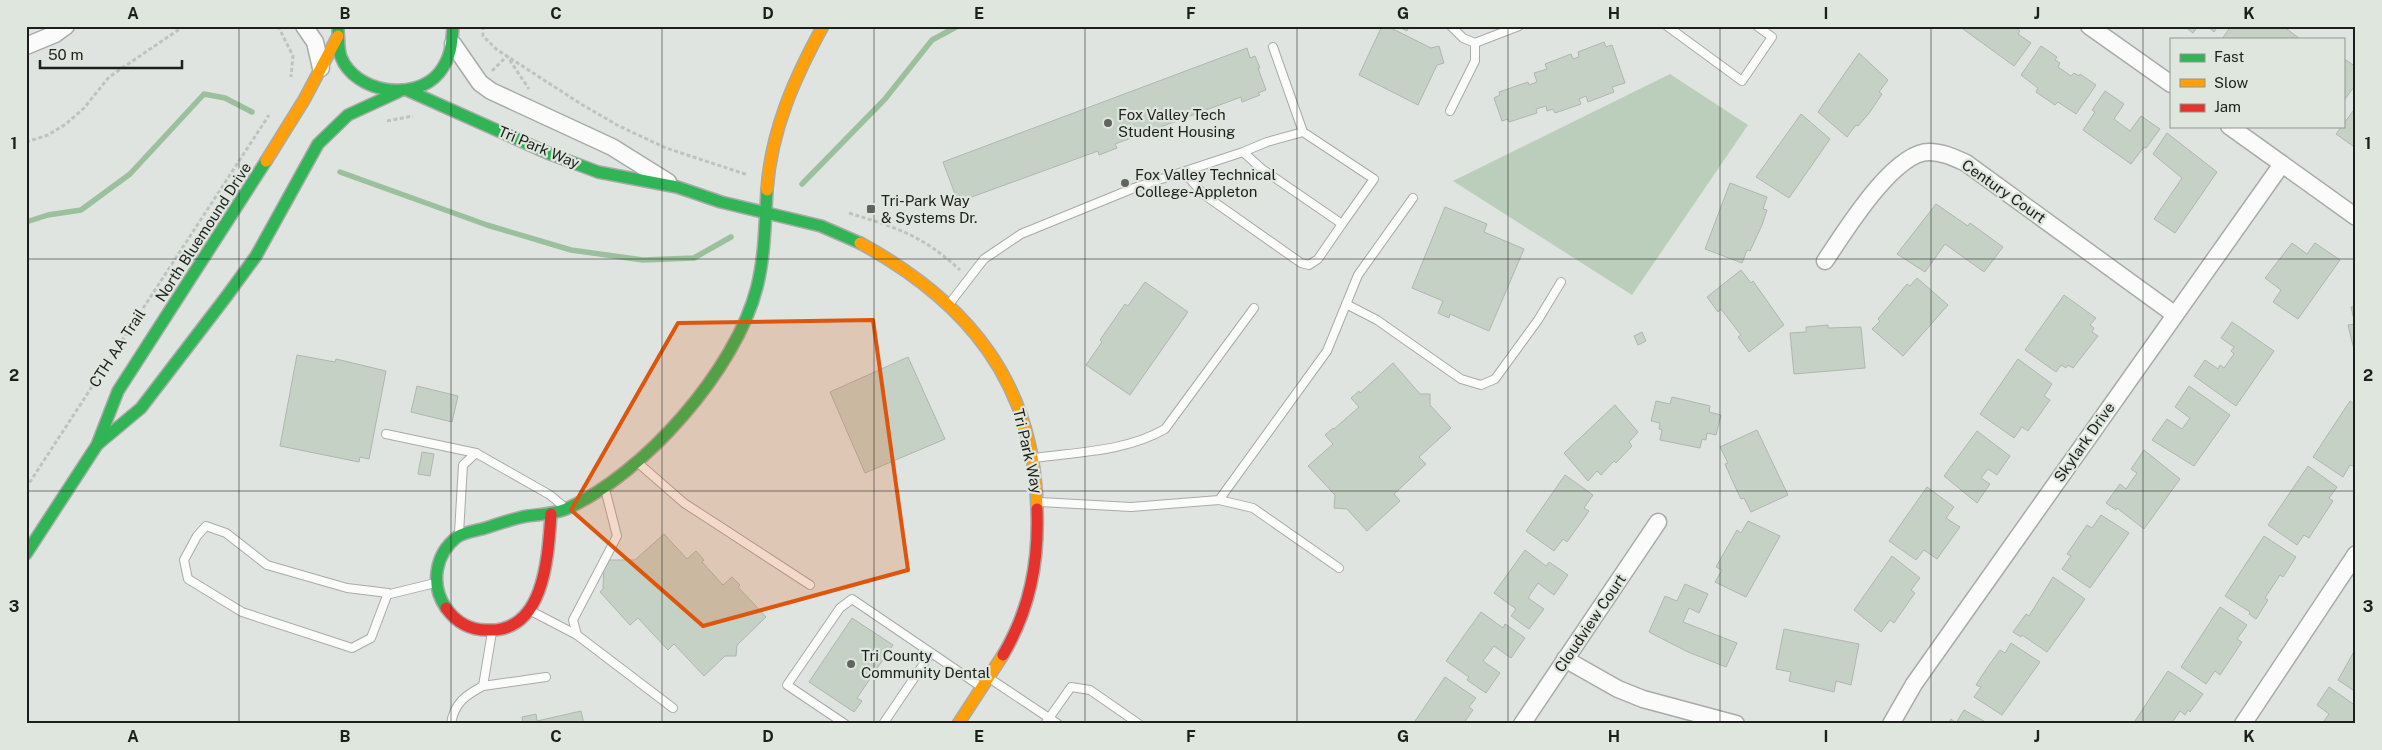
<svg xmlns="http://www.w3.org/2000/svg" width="2382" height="750" font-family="'Public Sans',sans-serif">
<rect width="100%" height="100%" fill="#e0e4e0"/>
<!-- green -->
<polygon fill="#bbcdbb" points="1670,74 1748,125 1632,295 1453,181"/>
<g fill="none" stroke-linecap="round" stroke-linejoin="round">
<!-- stream -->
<g stroke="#9cc09d" stroke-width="5.5">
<polyline points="340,172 487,225 571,250 643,260 694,258 731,237"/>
<polyline points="802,184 885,99 932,40 958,26"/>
<polyline points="26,222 48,215 81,210 130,174 204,94 225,98 252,112"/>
</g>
</g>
<!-- building -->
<g fill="#c6d1c6" stroke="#b1b5b1">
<polygon points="1382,26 1387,26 1431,48 1439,46 1444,63 1437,65 1418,105 1359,75"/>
<polygon points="1397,26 1409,26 1407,31"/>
<polygon points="1959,26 2013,26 2020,31 2018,34 2031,43 2014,66"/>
<polygon points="2184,26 2198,26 2193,33"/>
<polygon points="2207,26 2218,26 2214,32"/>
<polygon points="2231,26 2283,26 2300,39 2222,39"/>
<polygon points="1604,42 1606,47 1612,45 1625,83 1612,87 1614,92 1588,102 1586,96 1579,99 1581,104 1555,113 1553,109 1547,111 1546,106 1536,109 1537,113 1509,122 1508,119 1502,121 1494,98 1500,95 1499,92 1528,82 1529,85 1537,82 1534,73 1547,69 1545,64 1571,54 1573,59 1579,57 1578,52"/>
<polygon points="2041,46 2057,57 2055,60 2060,63 2058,67 2071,76 2074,73 2079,76 2080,74 2096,85 2076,114 2058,102 2055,105 2036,92 2038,88 2021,75"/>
<polygon points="1247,48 1250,58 1255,56 1260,68 1258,68 1266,90 1258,93 1260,95 1242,102 1241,97 1115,144 1117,148 1099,155 1098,151 958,202 943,162"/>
<polygon points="1859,53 1888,80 1879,92 1882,94 1870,112 1858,126 1856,125 1847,137 1818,112"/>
<polygon points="2343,58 2356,67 2356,84 2343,102"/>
<polygon points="2105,91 2124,104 2114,119 2130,131 2141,116 2160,129 2146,148 2144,147 2131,164 2083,130 2095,112 2092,110"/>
<polygon points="2356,107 2356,148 2336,134"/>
<polygon points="1801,114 1830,139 1789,198 1756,177"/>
<polygon points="2167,133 2217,172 2175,233 2154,219 2182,178 2153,154"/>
<polygon points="1730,183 1767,197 1763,209 1767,210 1762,225 1750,251 1747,250 1742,263 1705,249"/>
<polygon points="1936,204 1968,226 1970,223 2003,247 1984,272 1945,244 1925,272 1897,254"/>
<polygon points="1445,207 1487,224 1484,232 1524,249 1489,331 1450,314 1449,318 1438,313 1443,301 1412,288"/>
<polygon points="2292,243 2307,254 2315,243 2340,260 2298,319 2273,302 2281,290 2265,278"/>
<polygon points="1741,270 1751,283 1753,281 1784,325 1749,352 1738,337 1741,335 1721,309 1718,312 1707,297"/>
<polygon points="1917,278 1948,305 1903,356 1872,329 1880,321 1878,319 1907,284 1910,286"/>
<polygon points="1145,282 1188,312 1130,395 1086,365 1102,342 1100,340 1125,304 1128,306"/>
<polygon points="2064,295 2096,318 2090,325 2094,328 2092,332 2098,336 2073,368 2068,365 2066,368 2061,365 2056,372 2025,350"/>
<polygon points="2356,306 2356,358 2348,325 2355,324 2351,307"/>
<polygon points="2232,322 2274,351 2236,406 2194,376 2205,360 2218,369 2220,365 2224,368 2234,354 2231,351 2234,347 2221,338"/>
<polygon points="1828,325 1828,328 1861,327 1865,368 1794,374 1790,333 1806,332 1806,327"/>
<polygon points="1642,332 1646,341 1638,345 1634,336"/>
<polygon points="297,355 335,362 336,359 386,371 369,459 360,457 359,462 280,446"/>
<polygon points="908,357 945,439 865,473 830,392"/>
<polygon points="2018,359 2052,384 2044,396 2050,400 2028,431 2022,427 2014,438 1980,414"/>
<polygon points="1393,363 1420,394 1430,394 1430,405 1451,428 1419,457 1426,464 1394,494 1400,501 1367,531 1347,509 1334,508 1335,495 1308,466 1333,444 1325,435 1333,428 1334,429 1359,407 1351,398 1359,391 1360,393"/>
<polygon points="417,386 458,396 452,422 411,412"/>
<polygon points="2189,386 2230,415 2194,466 2152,440 2167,419 2182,429 2190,418 2175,407"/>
<polygon points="1672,397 1710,406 1709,412 1721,415 1716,435 1707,433 1706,440 1702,439 1700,448 1660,440 1662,430 1659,429 1660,423 1651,421 1656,401 1670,404"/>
<polygon points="2350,401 2356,405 2356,467 2350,465 2343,477 2313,457"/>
<polygon points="1615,405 1638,432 1629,442 1632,446 1616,463 1614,461 1601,475 1597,471 1588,481 1564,453"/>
<polygon points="1757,430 1788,495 1751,512 1744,498 1741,499 1732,480 1725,464 1728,463 1720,447"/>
<polygon points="1977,431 2010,456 1997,475 1988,469 1981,478 1990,484 1977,503 1944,476"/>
<polygon points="2144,450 2180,479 2144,529 2117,508 2116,510 2106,503 2120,484 2126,489 2137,473 2131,469"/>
<polygon points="422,452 434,454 430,476 418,474"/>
<polygon points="2308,466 2337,487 2329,498 2333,501 2309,538 2304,535 2297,545 2268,525"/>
<polygon points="1565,475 1593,495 1584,508 1589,511 1567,542 1563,539 1554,551 1526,531"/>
<polygon points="1927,487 1954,507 1946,518 1960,527 1937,559 1924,550 1916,560 1889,541"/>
<polygon points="2101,515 2129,533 2090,588 2062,569 2071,556 2067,554 2087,525 2092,528"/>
<polygon points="1748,521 1780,536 1746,597 1715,582 1722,570 1716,567 1737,530 1741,533"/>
<polygon points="664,534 687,559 696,551 704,560 702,562 723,585 732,577 740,585 738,587 766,617 737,645 736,656 725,656 704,676 674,644 668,650 638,618 630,625 600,592 603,589 604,565 609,560 635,560"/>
<polygon points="2264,536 2296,557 2283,577 2280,575 2265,598 2268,600 2256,619 2249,614 2250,612 2225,596"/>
<polygon points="1525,550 1546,566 1549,562 1568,575 1554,595 1538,583 1528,598 1544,609 1529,629 1511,616 1516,609 1494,593"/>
<polygon points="1892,556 1920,578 1911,590 1915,593 1894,623 1890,620 1881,632 1854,610"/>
<polygon points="2053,577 2085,599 2047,652 2022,635 2021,637 2013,632 2026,614 2029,616"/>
<polygon points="1685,584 1708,594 1699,613 1689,608 1683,622 1737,643 1726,667 1688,652 1649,632 1665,596 1677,601"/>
<polygon points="2220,607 2247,625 2237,639 2242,642 2220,675 2215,671 2206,684 2181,667"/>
<polygon points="1481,612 1503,628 1505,624 1525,638 1511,658 1494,646 1483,661 1500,673 1486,693 1467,680 1469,677 1446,661"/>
<polygon points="852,618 893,645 857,698 862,701 854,712 809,682"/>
<polygon points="1784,629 1859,644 1851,685 1836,681 1834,692 1789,681 1791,672 1776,669"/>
<polygon points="2011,643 2040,662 2002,715 1974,697 1981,687 1976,685 1987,668 2000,650 2005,653"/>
<polygon points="2356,648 2356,692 2338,680"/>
<polygon points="2168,671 2203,694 2190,712 2188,710 2185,715 2180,711 2171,724 2133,724"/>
<polygon points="1445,677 1476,698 1469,707 1473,710 1463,724 1413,724"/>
<polygon points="2329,687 2356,706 2356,724 2322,724 2329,714 2317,705"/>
<polygon points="1964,710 1989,724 1948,724 1951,719 1956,723"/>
<polygon points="581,711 584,724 523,724 522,717 536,714 537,721"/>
</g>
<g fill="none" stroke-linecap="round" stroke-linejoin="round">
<!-- lane casing -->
<g stroke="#a8aba8" stroke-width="10">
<g id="lane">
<polyline points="1451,26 1463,38 1475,43"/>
<polyline points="1667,26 1742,81 1772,37 1757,26"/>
<polyline points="1273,47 1303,132"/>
<polyline points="1450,111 1475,61 1475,43 1519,26"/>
<polyline points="1184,172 1203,194 1301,263 1309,265 1318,259 1342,224"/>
<polyline points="950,303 984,259 1021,234 1134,188 1243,152 1262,169 1342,224 1374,179 1303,132 1267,142 1243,152"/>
<polyline points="1346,304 1377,320 1461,379 1481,385 1495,379 1538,320 1561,282"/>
<polyline points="386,434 476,453"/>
<path d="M1035 458C1079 452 1127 451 1165 429L1254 308"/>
<polyline points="637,462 684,503 810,585"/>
<polyline points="605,489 617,536 573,620 577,635 673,708"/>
<polyline points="1219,500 1253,508 1339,568"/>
<polyline points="1040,502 1131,507 1219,500 1327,351 1358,275 1413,198"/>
<polyline points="459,533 463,465 476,453 550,495 563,506"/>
<polyline points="388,593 371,638 352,648 242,612 188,579 184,560 197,536 206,526 226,533 267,565 347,588 388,593 390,594 435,583"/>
<polyline points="531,611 577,635"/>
<polyline points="992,680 1058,724"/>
<polyline points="483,686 546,677"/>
<path d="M451 724C454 703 466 695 483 686L492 632"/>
<polyline points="845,724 787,685 840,608 852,599 980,686"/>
<polyline points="883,724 931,653"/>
<polyline points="1045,724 1071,687 1090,690 1139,724"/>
</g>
</g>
<!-- street casing -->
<g stroke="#a8aba8" stroke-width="19">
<g id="street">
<polyline points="304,26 315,42 321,68"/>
<polyline points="2089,26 2171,84"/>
<polyline points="453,44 480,83 491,91 612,147 668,182"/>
<polyline points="26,46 55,34 66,26"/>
<polyline points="2229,126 2356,217"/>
<path d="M1825 261C1844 233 1893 152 1929 152 1943 152 1955 158 1966 163L2174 314"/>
<polyline points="1565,659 1618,689 1643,699 1736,724"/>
<polyline points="1522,724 1658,522"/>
<polyline points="1891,724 1914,684 2282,164"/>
<polyline points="2243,724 2356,554"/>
</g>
</g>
<!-- fast casing -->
<g stroke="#a8aba8" stroke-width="14">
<g id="fast">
<path d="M338 30C339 38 338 49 341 57 355 93 415 102 439 73 451 58 452 44 453 26"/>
<polyline points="409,91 550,154 598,172 677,187 721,202 821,226 860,243"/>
<polyline points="98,444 141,408 226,297 256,256 318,144 348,115 398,92"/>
<polyline points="26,554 97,445 118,391 266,161"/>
<path d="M446 608C430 585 435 554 457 537 464 532 474 531 482 529 495 525 509 520 522 517 538 514 551 515 566 509 644 474 736 370 757 287 765 255 765 222 767 190"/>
</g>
</g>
<!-- slow casing -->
<g stroke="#a8aba8" stroke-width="14">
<g id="slow">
<polyline points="266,161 304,100 338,36"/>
<path d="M767 190C771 130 795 77 823 26"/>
<path d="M860 243C967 301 1035 383 1037 509"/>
<polyline points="958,724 1003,655"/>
</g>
</g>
<!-- jam casing -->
<g stroke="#a8aba8" stroke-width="14">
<g id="jam">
<path d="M446 608C456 622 470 630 487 630 545 633 548 556 551 514"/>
<path d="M1003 655C1030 609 1039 562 1037 509"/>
</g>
</g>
<!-- path -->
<g stroke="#c0c2c0" stroke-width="3" stroke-dasharray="4 2.5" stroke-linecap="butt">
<polyline points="278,26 293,56 291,77"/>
<polyline points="483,26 483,36 496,49 581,104 617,125 666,148 748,175"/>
<polyline points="492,71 507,56 529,89"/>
<polyline points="387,121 413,116"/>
<polyline points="26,142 48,135 66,124 84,108 109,77 184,26"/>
<path d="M849 213C897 228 922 235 960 270"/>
<polyline points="26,488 269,115"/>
</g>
<!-- lane -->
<use href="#lane" stroke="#fafbfa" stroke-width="8"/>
<!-- street -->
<use href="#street" stroke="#fafbfa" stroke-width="16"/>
<!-- fast -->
<use href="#fast" stroke="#30b455" stroke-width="11"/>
<!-- slow -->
<use href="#slow" stroke="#ff9f0a" stroke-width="11"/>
<!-- jam -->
<use href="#jam" stroke="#e5322d" stroke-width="11"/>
</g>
<!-- marked area -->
<path fill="#de560d" fill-opacity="0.2" stroke="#de560d" stroke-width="4" stroke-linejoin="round" d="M873 320 908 570 703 626 571 510 678 323Z"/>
<!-- grid -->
<path fill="none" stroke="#1c1f1c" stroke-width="1" stroke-opacity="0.55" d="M239 26V724M451 26V724M662 26V724M874 26V724M1085 26V724M1297 26V724M1508 26V724M1720 26V724M1931 26V724M2143 26V724M26 259H2356M26 491H2356"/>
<!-- markers -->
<g fill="#616461" stroke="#dee6de" stroke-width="2">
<circle cx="1108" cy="123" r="5"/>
<circle cx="1125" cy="183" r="5"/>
<rect x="866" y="204" width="10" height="10" rx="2.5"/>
<circle cx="851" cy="664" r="5"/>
</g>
<g text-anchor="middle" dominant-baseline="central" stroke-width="4.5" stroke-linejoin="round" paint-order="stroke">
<!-- poi labels -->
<g font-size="15" fill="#1c1f1c" stroke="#dee6de" text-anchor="start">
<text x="1118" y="114">Fox Valley Tech<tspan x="1118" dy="17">Student Housing</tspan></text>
<text x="1135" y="174">Fox Valley Technical<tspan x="1135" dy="17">College-Appleton</tspan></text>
<text x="881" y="200">Tri-Park Way<tspan x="881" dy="17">&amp; Systems Dr.</tspan></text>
<text x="861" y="655">Tri County<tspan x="861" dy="17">Community Dental</tspan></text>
</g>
<!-- street labels -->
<g font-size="15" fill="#1c1f1c" stroke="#dee6de">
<text transform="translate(539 147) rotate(23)">Tri Park Way</text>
<text transform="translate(2004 191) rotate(35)">Century Court</text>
<text transform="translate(203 232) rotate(-57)">North Bluemound Drive</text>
<text transform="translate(117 348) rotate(-57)">CTH AA Trail</text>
<text transform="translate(2084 442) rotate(-55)">Skylark Drive</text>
<text transform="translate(1028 451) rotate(77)">Tri Park Way</text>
<text transform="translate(1590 623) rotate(-56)">Cloudview Court</text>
</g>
</g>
<!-- border -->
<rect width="2382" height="750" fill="none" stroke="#dee6de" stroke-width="55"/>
<!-- legend -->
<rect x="2170" y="38" width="175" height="90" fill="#dee6de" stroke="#909690"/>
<rect x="2180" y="54" width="25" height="8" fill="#30b455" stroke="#909690"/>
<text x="2214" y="62" font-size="15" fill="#1c1f1c">Fast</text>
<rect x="2180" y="79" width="25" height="8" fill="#ff9f0a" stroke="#909690"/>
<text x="2214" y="88" font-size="15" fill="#1c1f1c">Slow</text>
<rect x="2180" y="104" width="25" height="8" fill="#e5322d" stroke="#909690"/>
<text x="2214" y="112" font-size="15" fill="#1c1f1c">Jam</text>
<!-- scale -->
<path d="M40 60v8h142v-8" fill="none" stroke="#1c1f1c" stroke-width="2.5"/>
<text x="48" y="60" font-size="15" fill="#1c1f1c" stroke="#dee6de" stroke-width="4" paint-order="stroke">50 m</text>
<rect x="28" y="28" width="2326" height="694" fill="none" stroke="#1c1f1c" stroke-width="2"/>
<g font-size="16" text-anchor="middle" font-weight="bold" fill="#1c1f1c">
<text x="133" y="19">A</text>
<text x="345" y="19">B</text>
<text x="556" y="19">C</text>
<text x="768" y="19">D</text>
<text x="979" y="19">E</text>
<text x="1191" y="19">F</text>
<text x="1403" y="19">G</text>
<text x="1614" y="19">H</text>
<text x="1826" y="19">I</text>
<text x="2037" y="19">J</text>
<text x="2249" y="19">K</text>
<text x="14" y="149">1</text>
<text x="2368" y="149">1</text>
<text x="14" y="381">2</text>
<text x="2368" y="381">2</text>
<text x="14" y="612">3</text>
<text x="2368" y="612">3</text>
<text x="133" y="742">A</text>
<text x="345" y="742">B</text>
<text x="556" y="742">C</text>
<text x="768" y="742">D</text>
<text x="979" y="742">E</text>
<text x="1191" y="742">F</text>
<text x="1403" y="742">G</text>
<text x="1614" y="742">H</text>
<text x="1826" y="742">I</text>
<text x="2037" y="742">J</text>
<text x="2249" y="742">K</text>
</g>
</svg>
